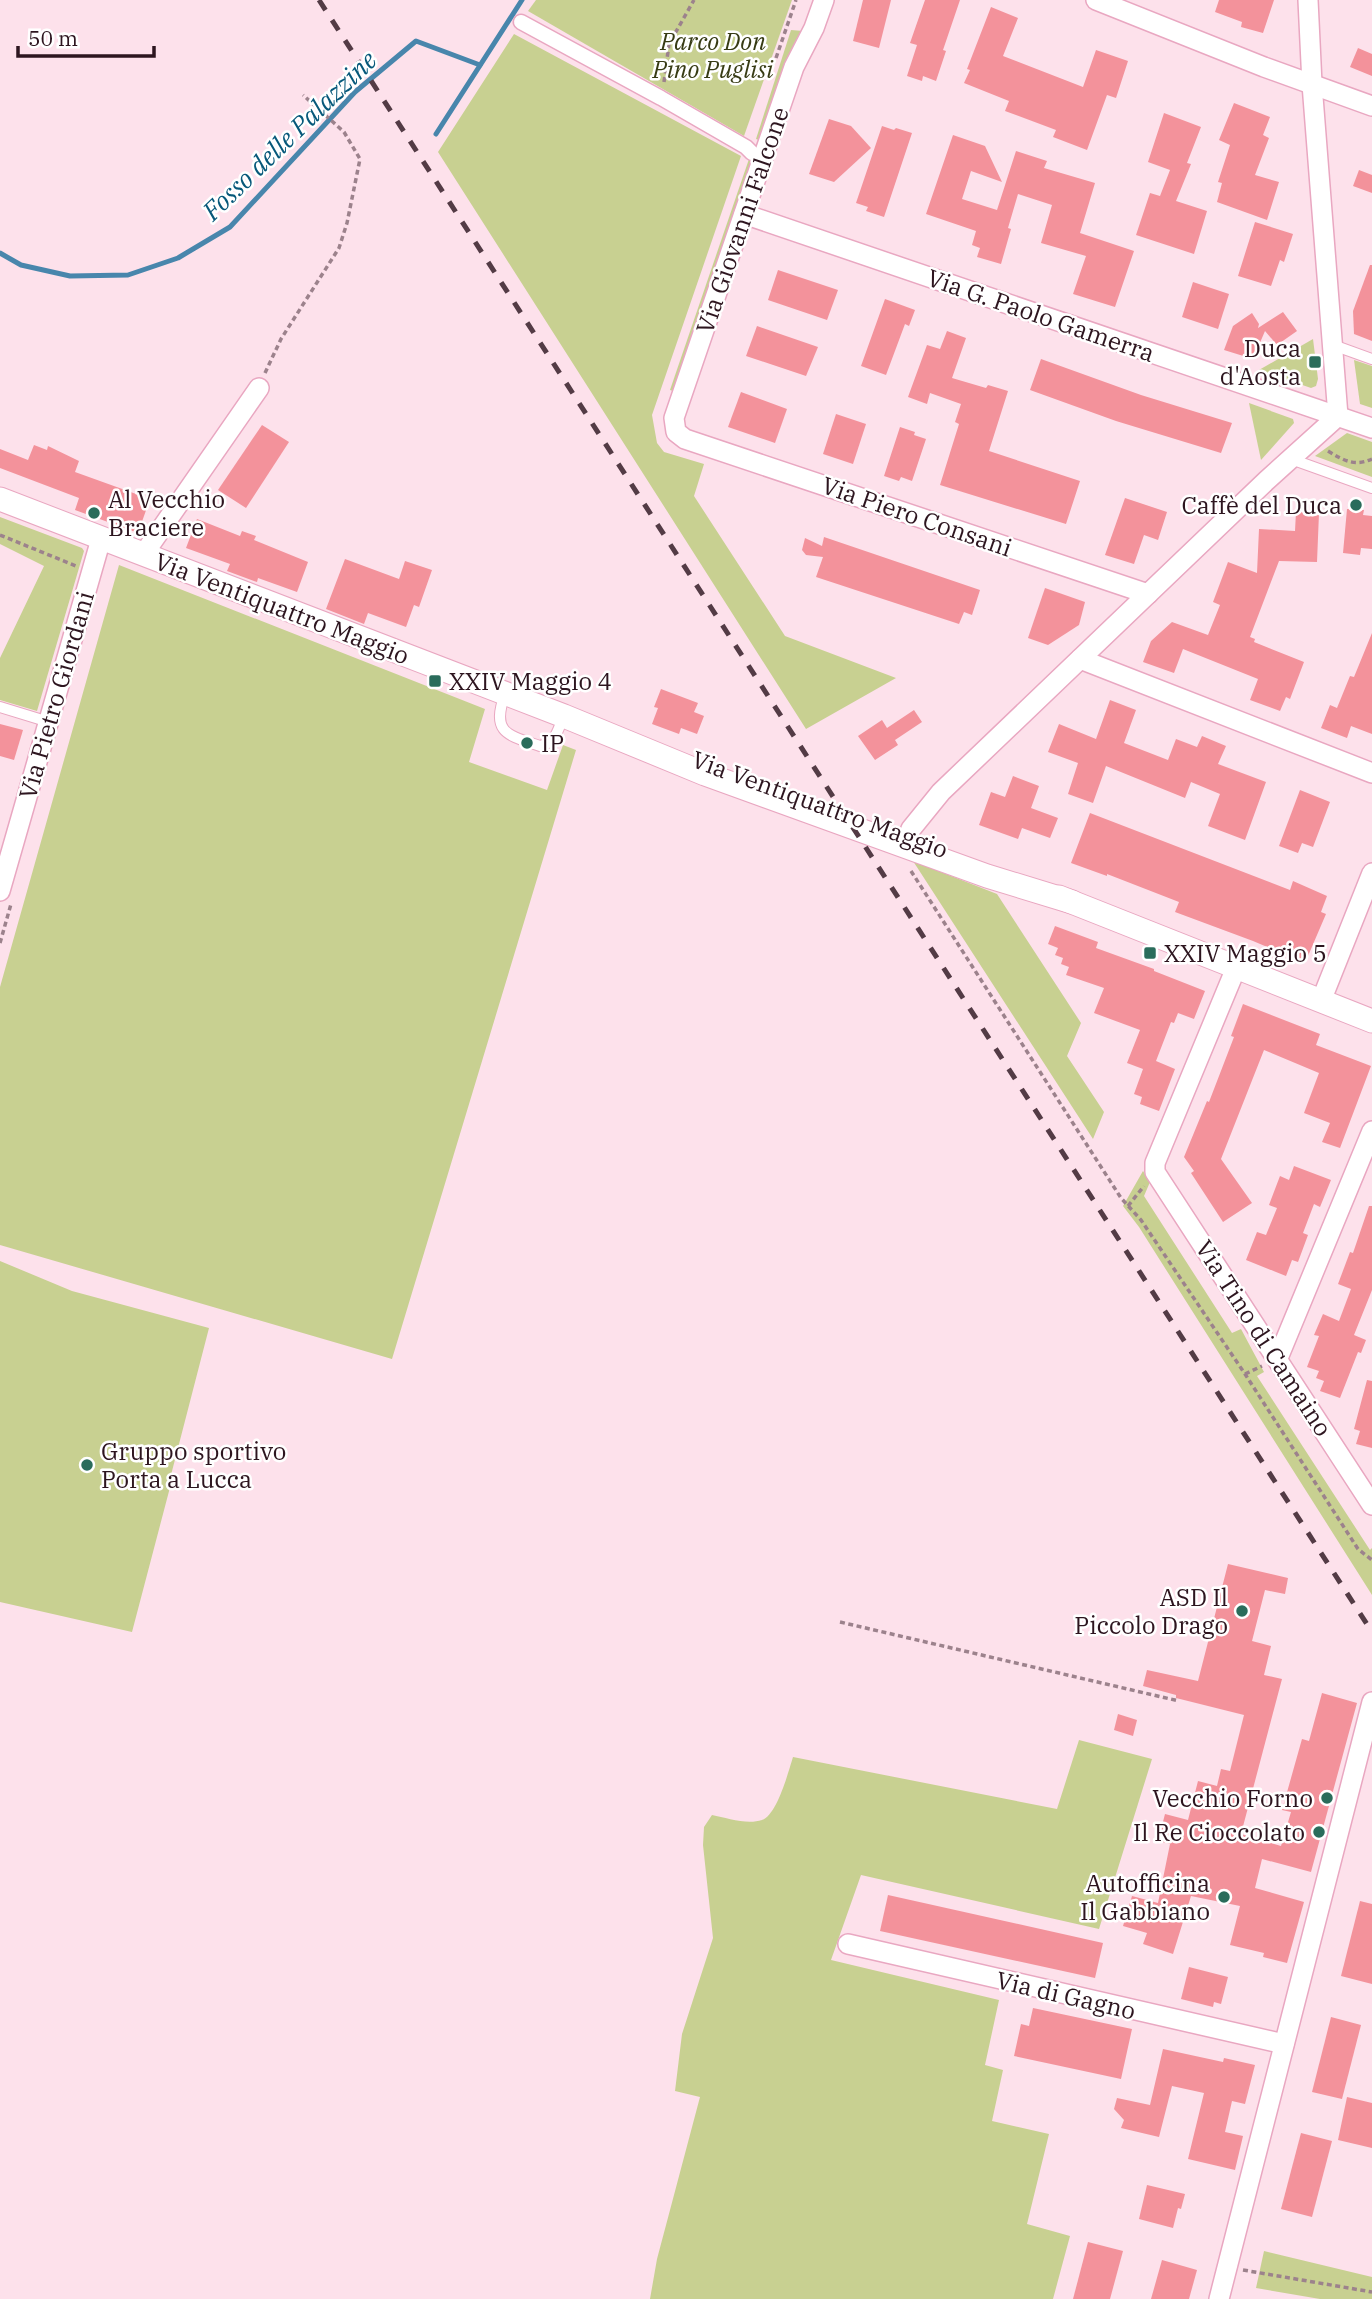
<svg xmlns="http://www.w3.org/2000/svg" width="1372" height="2299" font-family="'IBM Plex Serif',serif">
<rect width="100%" height="100%" fill="#fde1eb"/>
<!-- green -->
<g fill="#c8d091">
<polygon points="536,0 792,0 744,136 528,11"/>
<polygon points="791,30 803,31 762,141 756,139"/>
<polygon points="514,34 741,156 652,415 657,443 664,452 704,464 694,496 785,636 896,678 806,729 438,152"/>
<polygon points="749,159 754,162 676,392 670,390"/>
<polygon points="1313,339 1318,379 1316,386 1311,388 1259,370"/>
<polygon points="1354,360 1372,366 1372,408 1360,404"/>
<polygon points="1249,403 1293,419 1294,423 1261,460"/>
<polygon points="1347,433 1372,442 1372,477 1315,456"/>
<polygon points="0,517 82,548 84,551 37,711 0,700 0,658 44,566 0,544"/>
<polygon points="119,565 485,709 469,762 547,790 563,745 576,750 392,1359 0,1245 0,987"/>
<polygon points="913,861 997,894 1081,1023 1067,1056 1104,1112 1093,1139"/>
<polygon points="1143,1171 1150,1182 1144,1196 1232,1333 1241,1329 1264,1372 1257,1376 1370,1550 1372,1548 1372,1595 1139,1227 1123,1206"/>
<polygon points="0,1261 72,1291 209,1328 171,1475 173,1476 132,1632 0,1602"/>
<path d="M1079 1740 1152 1759 1099 1929 861 1875 831 1960 999 2000 985 2065 1003 2070 992 2121 1049 2134 1027 2224 1070 2236 1053 2299H650L657 2259 700 2097 675 2091 682 2034 713 1938 703 1845 704 1827 712 1815C727 1818 747 1825 762 1820 777 1815 788 1773 793 1757L1057 1809Z"/>
<polygon points="1264,2251 1372,2277 1372,2299 1320,2299 1256,2288"/>
</g>
<g fill="none" stroke-linecap="round" stroke-linejoin="round">
<!-- stream -->
<g stroke="#4886ac" stroke-width="5">
<polyline points="436,134 522,0"/>
<polyline points="0,253 21,265 70,276 128,275 178,258 230,227 355,92 416,41 480,65"/>
</g>
</g>
<!-- building -->
<g fill="#f3929b">
<polygon points="863,0 891,0 879,48 853,41"/>
<polygon points="925,0 960,0 943,50 946,51 936,81 923,76 922,81 907,76 917,45 910,43"/>
<polygon points="1219,0 1274,0 1263,33 1241,27 1242,22 1215,12"/>
<polygon points="991,7 1018,18 1003,56 1083,87 1096,50 1128,61 1116,98 1107,95 1087,150 1053,137 1056,130 1005,111 1009,101 964,83 970,70 967,69"/>
<polygon points="1358,48 1372,54 1372,76 1350,67"/>
<polygon points="1234,103 1270,117 1263,135 1269,138 1255,175 1279,182 1267,220 1217,202 1222,183 1218,182 1230,145 1219,140"/>
<polygon points="1164,113 1201,127 1187,163 1191,164 1176,201 1207,211 1194,254 1136,235 1150,193 1160,196 1170,170 1148,162"/>
<polygon points="829,119 851,126 871,148 834,182 809,174"/>
<polygon points="882,126 894,130 896,128 912,133 884,217 866,211 868,207 856,203"/>
<polygon points="953,135 985,146 1002,182 971,171 962,199 997,210 1016,151 1047,161 1044,168 1095,183 1080,233 1134,251 1115,307 1073,294 1086,256 1041,243 1052,205 1018,194 1008,228 1011,229 1001,264 977,257 980,248 972,245 976,231 926,214"/>
<polygon points="1359,170 1372,175 1372,193 1353,186"/>
<polygon points="1255,222 1293,234 1284,262 1280,260 1271,286 1238,276"/>
<polygon points="1370,265 1372,265 1372,341 1354,334 1353,311"/>
<polygon points="778,270 838,290 827,320 768,300"/>
<polygon points="1193,282 1229,294 1218,329 1182,317"/>
<polygon points="885,299 915,310 909,326 905,324 886,375 861,366"/>
<polygon points="1283,312 1297,331 1277,345 1265,331 1253,359 1224,350 1233,326 1252,313 1259,324 1258,328"/>
<polygon points="757,326 818,347 806,376 746,356"/>
<polygon points="947,331 966,338 952,378 986,388 988,385 1008,391 989,451 1080,481 1066,524 940,485 959,424 955,422 961,404 930,393 927,404 908,397 927,345 940,349"/>
<polygon points="1041,359 1141,395 1232,423 1221,453 1116,421 1030,390"/>
<polygon points="741,392 787,409 775,443 728,427"/>
<polygon points="836,414 866,424 853,464 823,454"/>
<polygon points="262,425 289,442 246,508 218,490"/>
<polygon points="900,427 915,432 914,435 926,439 912,481 901,477 899,481 884,476"/>
<polygon points="34,445 47,450 48,446 79,461 75,472 150,499 138,533 75,510 79,498 0,468 0,449 28,460"/>
<polygon points="1125,498 1167,512 1158,540 1144,535 1134,564 1105,555"/>
<polygon points="1347,509 1364,510 1363,515 1372,516 1372,549 1361,548 1360,555 1343,553"/>
<polygon points="1296,512 1319,513 1317,562 1279,561 1250,637 1255,639 1254,642 1304,662 1290,699 1286,697 1280,711 1250,700 1258,679 1183,649 1174,673 1143,662 1151,641 1172,622 1208,635 1220,605 1213,602 1228,562 1257,573 1259,529 1295,531"/>
<polygon points="197,519 240,536 242,531 256,536 254,540 308,562 297,592 258,578 257,582 227,571 230,564 186,548"/>
<polygon points="824,537 980,590 972,615 964,612 959,624 816,577 823,557 806,555 802,550 805,538 822,546"/>
<polygon points="345,559 399,579 405,561 432,570 419,607 414,605 406,627 368,613 364,624 326,609"/>
<polygon points="1045,588 1085,602 1079,625 1048,645 1028,638"/>
<polygon points="1372,633 1372,734 1351,726 1347,738 1321,728 1330,705 1337,708 1350,676 1354,677"/>
<polygon points="661,689 698,703 694,712 704,716 697,734 681,728 679,734 652,724 658,708 654,707"/>
<polygon points="1110,700 1136,710 1124,743 1168,760 1176,739 1197,747 1202,736 1226,746 1218,764 1266,782 1245,840 1208,826 1220,794 1191,782 1185,798 1106,766 1093,803 1068,794 1078,763 1048,752 1059,724 1096,739"/>
<polygon points="914,710 922,722 895,740 898,745 875,760 858,736 882,720 887,728"/>
<polygon points="0,724 23,730 14,760 0,756"/>
<polygon points="1013,776 1039,786 1031,808 1058,818 1050,838 1022,828 1018,839 979,825 991,792 1005,797"/>
<polygon points="1300,790 1330,802 1313,847 1302,843 1298,853 1279,846"/>
<polygon points="1090,813 1290,890 1293,881 1327,896 1321,912 1326,914 1305,963 1253,941 1175,912 1179,902 1107,874 1107,876 1071,863"/>
<polygon points="1055,926 1098,942 1096,948 1154,969 1154,971 1205,991 1194,1019 1178,1013 1174,1023 1171,1022 1156,1061 1175,1069 1159,1111 1140,1104 1142,1097 1134,1094 1143,1069 1127,1063 1140,1030 1094,1013 1104,988 1066,975 1069,967 1061,964 1063,958 1055,955 1058,948 1048,944"/>
<polygon points="1243,1004 1320,1034 1316,1045 1371,1066 1340,1148 1322,1142 1330,1123 1304,1113 1319,1073 1264,1050 1221,1159 1252,1203 1223,1222 1191,1173 1194,1171 1184,1157 1207,1101 1209,1102 1234,1037 1231,1036"/>
<polygon points="1294,1166 1331,1180 1320,1207 1314,1204 1303,1233 1308,1235 1298,1262 1292,1260 1286,1276 1246,1260 1257,1232 1266,1235 1277,1208 1269,1205 1280,1176 1289,1180"/>
<polygon points="1369,1206 1372,1206 1372,1290 1354,1335 1366,1340 1361,1353 1358,1352 1340,1398 1320,1391 1324,1381 1316,1378 1319,1371 1307,1367 1319,1336 1314,1335 1323,1314 1339,1321 1351,1289 1338,1284 1350,1252 1353,1253"/>
<polygon points="1367,1380 1372,1381 1372,1448 1356,1444 1360,1431 1354,1429"/>
<polygon points="1228,1564 1288,1578 1285,1594 1265,1590 1252,1641 1271,1646 1264,1675 1282,1679 1241,1834 1281,1846 1291,1812 1282,1810 1302,1739 1309,1741 1322,1693 1357,1703 1311,1872 1262,1859 1255,1888 1304,1902 1287,1963 1263,1957 1264,1953 1230,1945 1240,1906 1191,1896 1173,1954 1143,1944 1147,1933 1123,1926 1132,1896 1158,1903 1170,1844 1158,1841 1165,1814 1188,1820 1198,1781 1217,1786 1221,1769 1230,1771 1244,1715 1176,1698 1176,1695 1143,1686 1147,1670 1198,1681"/>
<polygon points="1118,1714 1137,1720 1133,1736 1114,1730"/>
<polygon points="888,1895 1103,1943 1095,1978 880,1931"/>
<polygon points="1360,1901 1372,1904 1372,1984 1341,1976"/>
<polygon points="1189,1967 1228,1977 1221,2004 1214,2002 1213,2007 1181,1999"/>
<polygon points="1033,2008 1132,2029 1121,2079 1014,2056 1021,2024 1029,2026"/>
<polygon points="1331,2017 1361,2025 1342,2099 1312,2092"/>
<polygon points="1163,2049 1223,2062 1224,2058 1255,2065 1245,2104 1232,2101 1225,2132 1243,2136 1235,2170 1188,2159 1204,2093 1172,2086 1159,2137 1121,2128 1124,2120 1114,2109 1117,2098 1150,2105"/>
<polygon points="1347,2097 1372,2103 1372,2148 1338,2140"/>
<polygon points="1301,2133 1332,2141 1312,2217 1281,2209"/>
<polygon points="1147,2185 1185,2194 1181,2209 1178,2208 1173,2228 1139,2219"/>
<polygon points="1088,2242 1123,2251 1110,2299 1073,2299"/>
<polygon points="1162,2260 1197,2270 1189,2299 1151,2299"/>
</g>
<g fill="none" stroke-linecap="round" stroke-linejoin="round">
<!-- service casing -->
<g stroke="#e9a7c1" stroke-width="12">
<g id="service">
<polyline points="1333,345 1372,359"/>
<polyline points="1291,459 1372,488"/>
<path d="M505 694C491 733 507 735 540 746 555 743 558 731 563 717"/>
<polyline points="0,707 49,722"/>
</g>
</g>
<!-- pedestrian casing -->
<g stroke="#e9a7c1" stroke-width="17">
<polyline id="pedestrian" points="521,22 661,98 746,147 752,153"/>
</g>
<!-- minor casing -->
<g stroke="#e9a7c1" stroke-width="22">
<g id="minor">
<polyline points="824,0 814,28 794,67 674,418 676,432 685,439 1148,594"/>
<polyline points="1096,0 1264,67 1372,106"/>
<polyline points="1308,0 1312,84 1338,416"/>
<polyline points="744,214 1372,428"/>
<polyline points="143,555 259,388"/>
<polyline points="1080,659 1372,773"/>
<polyline points="904,847 911,829 941,792 1266,481 1338,416"/>
<polyline points="0,891 101,539"/>
<polyline points="1236,968 1155,1163 1155,1172 1372,1505"/>
<polyline points="1321,1001 1372,873"/>
<polyline points="1278,1358 1372,1131"/>
<polyline points="848,1944 1284,2044"/>
<polyline points="1219,2299 1372,1702"/>
</g>
</g>
<!-- tertiary casing -->
<g stroke="#e9a7c1" stroke-width="25">
<g id="tertiary">
<polyline points="0,499 564,716 705,774 987,876 1072,902"/>
<polyline points="1059,897 1372,1021"/>
</g>
</g>
<!-- path -->
<g stroke="#9c828c" stroke-width="3.5" stroke-dasharray="5 3.5" stroke-linecap="butt">
<polyline points="776,58 796,0"/>
<polyline points="664,82 669,44 694,0"/>
<polyline points="265,373 281,339 339,248 347,223 360,159 344,132 303,95"/>
<path d="M1328 451C1343 460 1354 467 1372 459"/>
<polyline points="0,535 76,566"/>
<polyline points="911,871 1121,1198 1141,1220 1245,1374 1358,1549 1372,1560"/>
<polyline points="0,943 11,904"/>
<polyline points="1128,1206 1144,1186"/>
<polyline points="1245,1374 1262,1366"/>
<polyline points="840,1622 1179,1701"/>
<polyline points="1243,2270 1372,2292"/>
</g>
<!-- service -->
<use href="#service" stroke="#fff" stroke-width="10"/>
<!-- pedestrian -->
<use href="#pedestrian" stroke="#fff" stroke-width="14"/>
<!-- minor -->
<use href="#minor" stroke="#fff" stroke-width="19"/>
<!-- tertiary -->
<use href="#tertiary" stroke="#fff" stroke-width="23"/>
<!-- rail -->
<polyline stroke="#533b45" stroke-width="5" stroke-dasharray="12 12" stroke-linecap="butt" points="319,0 1372,1632"/>
</g>
<!-- markers -->
<g fill="#2a6c5b" stroke="#fff" stroke-width="2.5">
<rect x="1308" y="355" width="14" height="14" rx="3.5"/>
<circle cx="1356" cy="505" r="7"/>
<circle cx="94" cy="513" r="7"/>
<rect x="428" y="674" width="14" height="14" rx="3.5"/>
<circle cx="527" cy="743" r="7"/>
<rect x="1143" y="946" width="14" height="14" rx="3.5"/>
<circle cx="87" cy="1465" r="7"/>
<circle cx="1242" cy="1611" r="7"/>
<circle cx="1327" cy="1798" r="7"/>
<circle cx="1319" cy="1832" r="7"/>
<circle cx="1224" cy="1897" r="7"/>
</g>
<g text-anchor="middle" dominant-baseline="central" stroke-width="5" stroke-linejoin="round" paint-order="stroke">
<!-- park labels -->
<g font-size="24" font-style="italic" fill="#373b14" stroke="#fff">
<text x="713" y="41">Parco Don<tspan x="713" dy="28">Pino Puglisi</tspan></text>
</g>
<!-- street labels -->
<g font-size="24" fill="#2d151f" stroke="#fff">
<text transform="translate(742 220) rotate(-71)">Via Giovanni Falcone</text>
<text transform="translate(1041 315) rotate(19)">Via G. Paolo Gamerra</text>
<text transform="translate(917 516) rotate(19)">Via Piero Consani</text>
<text transform="translate(282 608) rotate(21)">Via Ventiquattro Maggio</text>
<text transform="translate(56 695) rotate(-74)">Via Pietro Giordani</text>
<text transform="translate(820 804) rotate(20)">Via Ventiquattro Maggio</text>
<text transform="translate(1264 1338) rotate(57)">Via Tino di Camaino</text>
<text transform="translate(1066 1995) rotate(13)">Via di Gagno</text>
</g>
<!-- poi labels -->
<g font-size="24" fill="#2d151f" stroke="#fff" text-anchor="end">
<text x="1301" y="348">Duca<tspan x="1301" dy="28">d'Aosta</tspan></text>
<text x="108" y="499" text-anchor="start">Al Vecchio<tspan x="108" dy="28">Braciere</tspan></text>
<text x="1342" y="505">Caffè del Duca</text>
<text x="449" y="681" text-anchor="start">XXIV Maggio 4</text>
<text x="541" y="743" text-anchor="start">IP</text>
<text x="1164" y="953" text-anchor="start">XXIV Maggio 5</text>
<text x="101" y="1451" text-anchor="start">Gruppo sportivo<tspan x="101" dy="28">Porta a Lucca</tspan></text>
<text x="1228" y="1597">ASD Il<tspan x="1228" dy="28">Piccolo Drago</tspan></text>
<text x="1313" y="1798">Vecchio Forno</text>
<text x="1305" y="1832">Il Re Cioccolato</text>
<text x="1210" y="1883">Autofficina<tspan x="1210" dy="28">Il Gabbiano</tspan></text>
</g>
<!-- water labels -->
<g font-size="26" font-style="italic" fill="#07587a" stroke="#fff">
<text transform="translate(289 135) rotate(-44)">Fosso delle Palazzine</text>
</g>
</g>
<!-- scale -->
<path d="M18 46v10h136v-10" fill="none" stroke="#2d151f" stroke-width="3.5"/>
<text x="28" y="46" font-size="21" fill="#2d151f" stroke="#ffffff" stroke-width="5" paint-order="stroke">50 m</text>
</svg>
